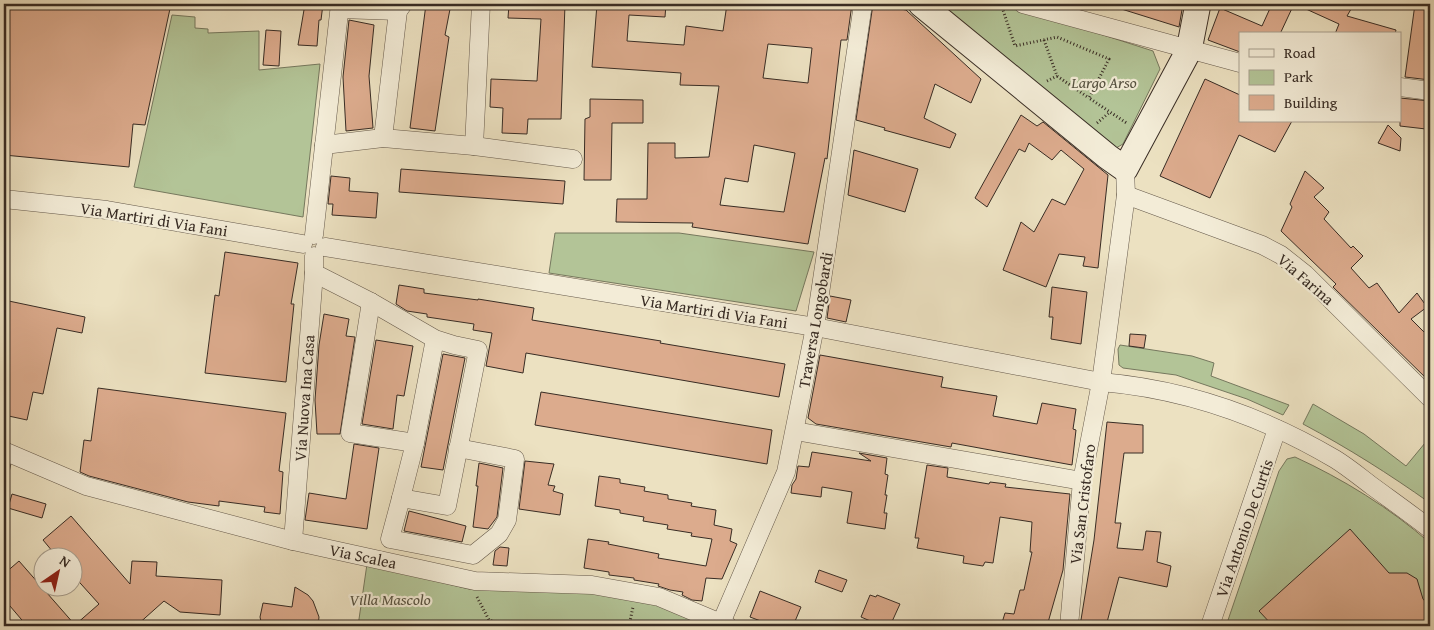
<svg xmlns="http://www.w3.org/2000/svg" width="1434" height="630" font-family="'Gentium Book Plus',serif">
<rect width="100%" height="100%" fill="#ece1c1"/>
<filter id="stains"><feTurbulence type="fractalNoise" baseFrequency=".004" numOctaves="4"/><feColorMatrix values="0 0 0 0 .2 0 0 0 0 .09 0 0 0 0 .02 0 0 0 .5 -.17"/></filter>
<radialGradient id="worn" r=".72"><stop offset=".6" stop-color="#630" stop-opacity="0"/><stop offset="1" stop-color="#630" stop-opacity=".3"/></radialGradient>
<!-- green -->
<g fill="#b3c497" stroke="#76785e">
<polygon points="935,4 1007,4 1153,51 1160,69 1123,144 1116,148"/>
<polygon points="172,15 195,17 195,28 208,29 208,33 259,31 259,70 320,64 303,217 134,187"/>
<polygon points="555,233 679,233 814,252 796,311 549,273"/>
<polygon points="1120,345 1192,356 1214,363 1211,376 1289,405 1283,415 1247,399 1176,375 1123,368 1119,365 1118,349"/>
<path d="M1313 404 1364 434 1406 466 1430 437V503C1389 474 1348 448 1303 424Z"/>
<path d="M1295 457C1343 479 1390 508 1430 543V626H1226L1279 471 1287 459Z"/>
<polygon points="367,564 469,589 570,590 661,603 708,626 358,626"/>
</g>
<!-- building -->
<g fill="#dcab8d" stroke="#382c24" fill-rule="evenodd">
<polygon points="4,4 171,4 145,125 133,124 129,167 4,155"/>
<polygon points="305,4 323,4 321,20 319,20 317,46 298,45"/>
<polygon points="426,4 451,4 445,35 449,37 435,131 410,128"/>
<polygon points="509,4 565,4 561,119 528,119 527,134 502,133 503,108 490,107 491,79 537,81 541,19 508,18"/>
<path d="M597 4H666L665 17 629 15 627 41 684 45 686 26 723 31 727 4H852L847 40H841L827 159 825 158 808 244 692 227 693 223 616 222 617 199H647L648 143H675V158L709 157 719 86 680 85 681 73 592 67ZM768 44 812 48 808 83 763 78ZM754 145 795 153 784 212 720 205 725 178 748 182Z"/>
<polygon points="873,4 906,10 981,79 971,103 935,84 924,118 956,134 950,148 884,130 885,128 856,120"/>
<polygon points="1116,4 1183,4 1179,27 1115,7"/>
<polygon points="1272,4 1294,4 1280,34 1240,34 1240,52 1208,40 1220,8 1262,26"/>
<polygon points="1295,4 1354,4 1347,16 1396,30 1395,34 1335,34 1339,24"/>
<polygon points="1415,4 1430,4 1430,80 1405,77"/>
<polygon points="349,20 374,25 369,76 373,128 346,131 343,77"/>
<polygon points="266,30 281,31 279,66 263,65"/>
<polygon points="1205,79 1240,95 1240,121 1292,121 1275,152 1239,135 1210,198 1160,176"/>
<polygon points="1400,98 1430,101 1430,126 1426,125 1426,129 1400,126"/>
<polygon points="590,99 643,100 643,123 612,123 611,180 584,180 585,119 590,117"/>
<polygon points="1021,115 1037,126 1043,122 1108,175 1098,268 1083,266 1085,257 1059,254 1046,287 1003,270 1021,222 1034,232 1052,199 1065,205 1084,169 1061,150 1052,160 1029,143 1025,152 1019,149 987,207 975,198"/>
<polygon points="1388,125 1401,138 1400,151 1378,143"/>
<polygon points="854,150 918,169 905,212 848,195"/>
<polygon points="401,169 565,181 563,204 399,192"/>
<polygon points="1305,171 1324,188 1314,197 1329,212 1324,219 1351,248 1353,246 1363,256 1351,268 1369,288 1377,283 1399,313 1417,293 1427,307 1411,319 1430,338 1430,382 1333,287 1336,284 1281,231 1292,207 1290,204"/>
<polygon points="331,176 350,178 349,191 378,193 376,218 332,215 333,204 328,204"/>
<polygon points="225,252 298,263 291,304 294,304 286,382 205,373 215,295 219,296"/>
<polygon points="399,285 424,289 424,293 478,300 478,299 534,308 532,320 661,341 660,343 785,364 779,397 526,353 523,373 486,366 492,333 473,330 474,324 427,317 427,314 407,311 396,304"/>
<polygon points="1052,287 1087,292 1081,344 1051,339 1053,317 1049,317"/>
<polygon points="830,296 851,300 846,322 827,318"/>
<polygon points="4,300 85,317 82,333 57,328 43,394 33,392 27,420 4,415"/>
<polygon points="324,314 349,319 346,336 355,337 340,434 317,434 315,400 319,345"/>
<polygon points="1130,334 1146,335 1144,348 1129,346"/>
<polygon points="376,340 413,346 404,396 397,395 393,429 362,424"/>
<polygon points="443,354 465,358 443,470 421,467"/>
<polygon points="820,355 943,377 941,387 997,396 993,416 1037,424 1042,403 1076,409 1073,429 1076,430 1072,465 952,443 951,447 816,424 808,418"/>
<polygon points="98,388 286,413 279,471 283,472 280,514 264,512 265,507 219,501 219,506 188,502 89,476 80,472 84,440 91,441"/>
<polygon points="541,392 772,430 767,464 535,425"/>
<polygon points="1107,422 1143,425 1143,453 1124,453 1115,523 1121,523 1117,548 1143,550 1146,531 1161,532 1157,562 1171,566 1167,587 1119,577 1106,626 1080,626 1094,540"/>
<polygon points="354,444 379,448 367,529 305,520 309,493 346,499"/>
<polygon points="812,452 871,461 859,453 887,458 885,474 888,475 885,495 887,495 884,513 887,513 885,529 847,523 852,492 822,487 821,497 791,493 792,485 796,479 798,466 809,467"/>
<polygon points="525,461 554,464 548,485 555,486 553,491 563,494 560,515 519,509"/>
<polygon points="479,463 503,468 497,517 488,529 473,527 478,486 476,486"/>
<polygon points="927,465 948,468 947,477 989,484 990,482 1006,484 1005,487 1070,494 1063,570 1047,626 1001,626 1005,613 1014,614 1020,590 1024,590 1032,552 1030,552 1032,522 1000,517 993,563 985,562 983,566 963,563 964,556 917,548 919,538 915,538"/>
<polygon points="599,476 620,479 620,483 645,487 644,491 668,495 668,499 692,503 691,506 716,510 714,525 732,529 730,541 737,544 722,579 706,578 702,601 692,600 682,595 683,592 670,590 658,586 659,584 634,580 634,578 609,575 609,572 584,568 588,539 609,542 608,544 659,554 658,558 706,566 712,539 691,536 692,533 667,529 668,525 643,521 644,517 620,513 620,510 595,506"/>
<polygon points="12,494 46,504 42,518 8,508"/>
<polygon points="409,511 466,526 462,542 404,531"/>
<polygon points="71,516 130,584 132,561 157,562 156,576 222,580 220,615 180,612 164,601 136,626 27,626 4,599 4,574 19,561 75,625 99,604 72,574 72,558 58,558 43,540"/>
<polygon points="1350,529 1389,573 1407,573 1417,579 1423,599 1430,607 1430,626 1273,626 1259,611"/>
<polygon points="500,547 509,548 507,566 493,565 495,551"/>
<polygon points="819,570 847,580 842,592 815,582"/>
<polygon points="295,587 308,595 313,601 319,617 318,626 262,626 260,617 263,603 292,607"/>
<polygon points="760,591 801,607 793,626 774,626 750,617"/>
<polygon points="870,595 876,597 877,595 900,604 890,626 882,626 861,617"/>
</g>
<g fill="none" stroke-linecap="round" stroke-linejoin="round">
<!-- service casing -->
<g stroke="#65594b" stroke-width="11">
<polyline id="service" points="4,472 8,453"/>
</g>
<!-- minor casing -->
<g stroke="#65594b" stroke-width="19">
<g id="minor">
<polyline points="1023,4 1240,63"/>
<polyline points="340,9 398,11"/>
<polyline points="1400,87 1430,91"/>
<polyline points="383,138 398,11 403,4"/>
<polyline points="324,145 383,138 474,146 573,159"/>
<polyline points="474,146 481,4"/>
<polyline points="1126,195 1262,245 1281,255 1305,274 1430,398"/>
<polyline points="4,199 107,210 303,244"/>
<polyline points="314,235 340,4"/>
<path d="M325 247 815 327 1101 382C1184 389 1264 417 1335 459 1348 467 1360 477 1372 486 1391 500 1411 514 1430 529"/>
<polyline points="314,273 371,302 435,339 454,345 478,350 447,506 401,498 415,443 435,339"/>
<polyline points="371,302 350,433 415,443"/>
<polyline points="795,431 1082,481"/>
<polyline points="4,451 86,486 293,541 475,581 592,585 659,597 728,626"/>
<polyline points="401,498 390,539 473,555 499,534 507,520 515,459 458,448"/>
<polyline points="293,541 314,273 314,256"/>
<polyline points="721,623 786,472 815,327 863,4"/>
<polyline points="1069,626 1082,481 1101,382 1126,195 1125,169"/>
<polyline points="1210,626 1277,429"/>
</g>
</g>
<!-- secondary casing -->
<g stroke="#382c24" stroke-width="27">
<polyline id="secondary" points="921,4 1108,157 1125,169 1189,50 1198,4"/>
</g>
<!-- path -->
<g stroke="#382c24" stroke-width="3" stroke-dasharray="1 2.5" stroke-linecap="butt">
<polyline points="1001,4 1015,46 1057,37 1109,59 1089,98 1128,124"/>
<polyline points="1044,40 1057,76 1089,98"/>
<polyline points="1047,81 1057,76"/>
<polyline points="1097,123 1110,112"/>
<polyline points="477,597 489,620 509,626"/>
<polyline points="629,626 633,607"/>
</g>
<!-- service -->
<use href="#service" stroke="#f3ecd7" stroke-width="9"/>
<!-- minor -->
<use href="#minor" stroke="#f3ecd7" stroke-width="18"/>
<!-- secondary -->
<use href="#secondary" stroke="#f3ecd7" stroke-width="25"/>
</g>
<g text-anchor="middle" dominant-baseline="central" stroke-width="4.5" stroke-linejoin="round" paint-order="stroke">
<!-- park labels -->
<g font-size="16" font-style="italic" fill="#575241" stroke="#f3ecd7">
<text x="1104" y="82">Largo Arso</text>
<text x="390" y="599">Villa Mascolo</text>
</g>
<!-- street labels -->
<g font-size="16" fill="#382c24" stroke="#f3ecd7">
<text transform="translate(154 219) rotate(9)">Via Martiri di Via Fani</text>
<text transform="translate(1306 279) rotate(41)">Via Farina</text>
<text transform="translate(714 311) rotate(9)">Via Martiri di Via Fani</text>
<text transform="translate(815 320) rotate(-80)">Traversa Longobardi</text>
<text transform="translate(304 398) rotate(-86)">Via Nuova Ina Casa</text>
<text transform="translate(1082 504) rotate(-83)">Via San Cristofaro</text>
<text transform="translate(1244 528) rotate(-71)">Via Antonio De Curtis</text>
<text transform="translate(363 556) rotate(12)">Via Scalea</text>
</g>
</g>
<!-- margin -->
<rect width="1434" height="630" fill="none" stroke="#ece1c1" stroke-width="20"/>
<rect x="5" y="5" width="1424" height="620" fill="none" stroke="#382c24" stroke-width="2.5"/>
<rect x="10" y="10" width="1414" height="610" fill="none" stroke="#382c24"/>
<!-- legend -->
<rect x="1239" y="32" width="162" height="90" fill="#f3ecd7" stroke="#a89f8f"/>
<rect x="1249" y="49" width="25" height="8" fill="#f3ecd7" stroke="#a89f8f"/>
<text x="1284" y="58" font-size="15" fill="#382c24">Road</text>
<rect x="1249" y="70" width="25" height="15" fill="#b3c497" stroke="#a89f8f"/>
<text x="1284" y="82" font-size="15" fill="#382c24">Park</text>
<rect x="1249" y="95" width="25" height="15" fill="#dcab8d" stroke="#a89f8f"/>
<text x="1284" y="108" font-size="15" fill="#382c24">Building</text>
<!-- north arrow -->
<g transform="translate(58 572) rotate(34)"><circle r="24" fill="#f3ecd7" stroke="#a89f8f"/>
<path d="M0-4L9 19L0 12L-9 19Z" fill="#8f2418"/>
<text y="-8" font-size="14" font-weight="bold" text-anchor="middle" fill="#382c24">N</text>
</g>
<rect width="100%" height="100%" filter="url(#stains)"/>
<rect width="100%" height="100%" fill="url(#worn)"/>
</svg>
